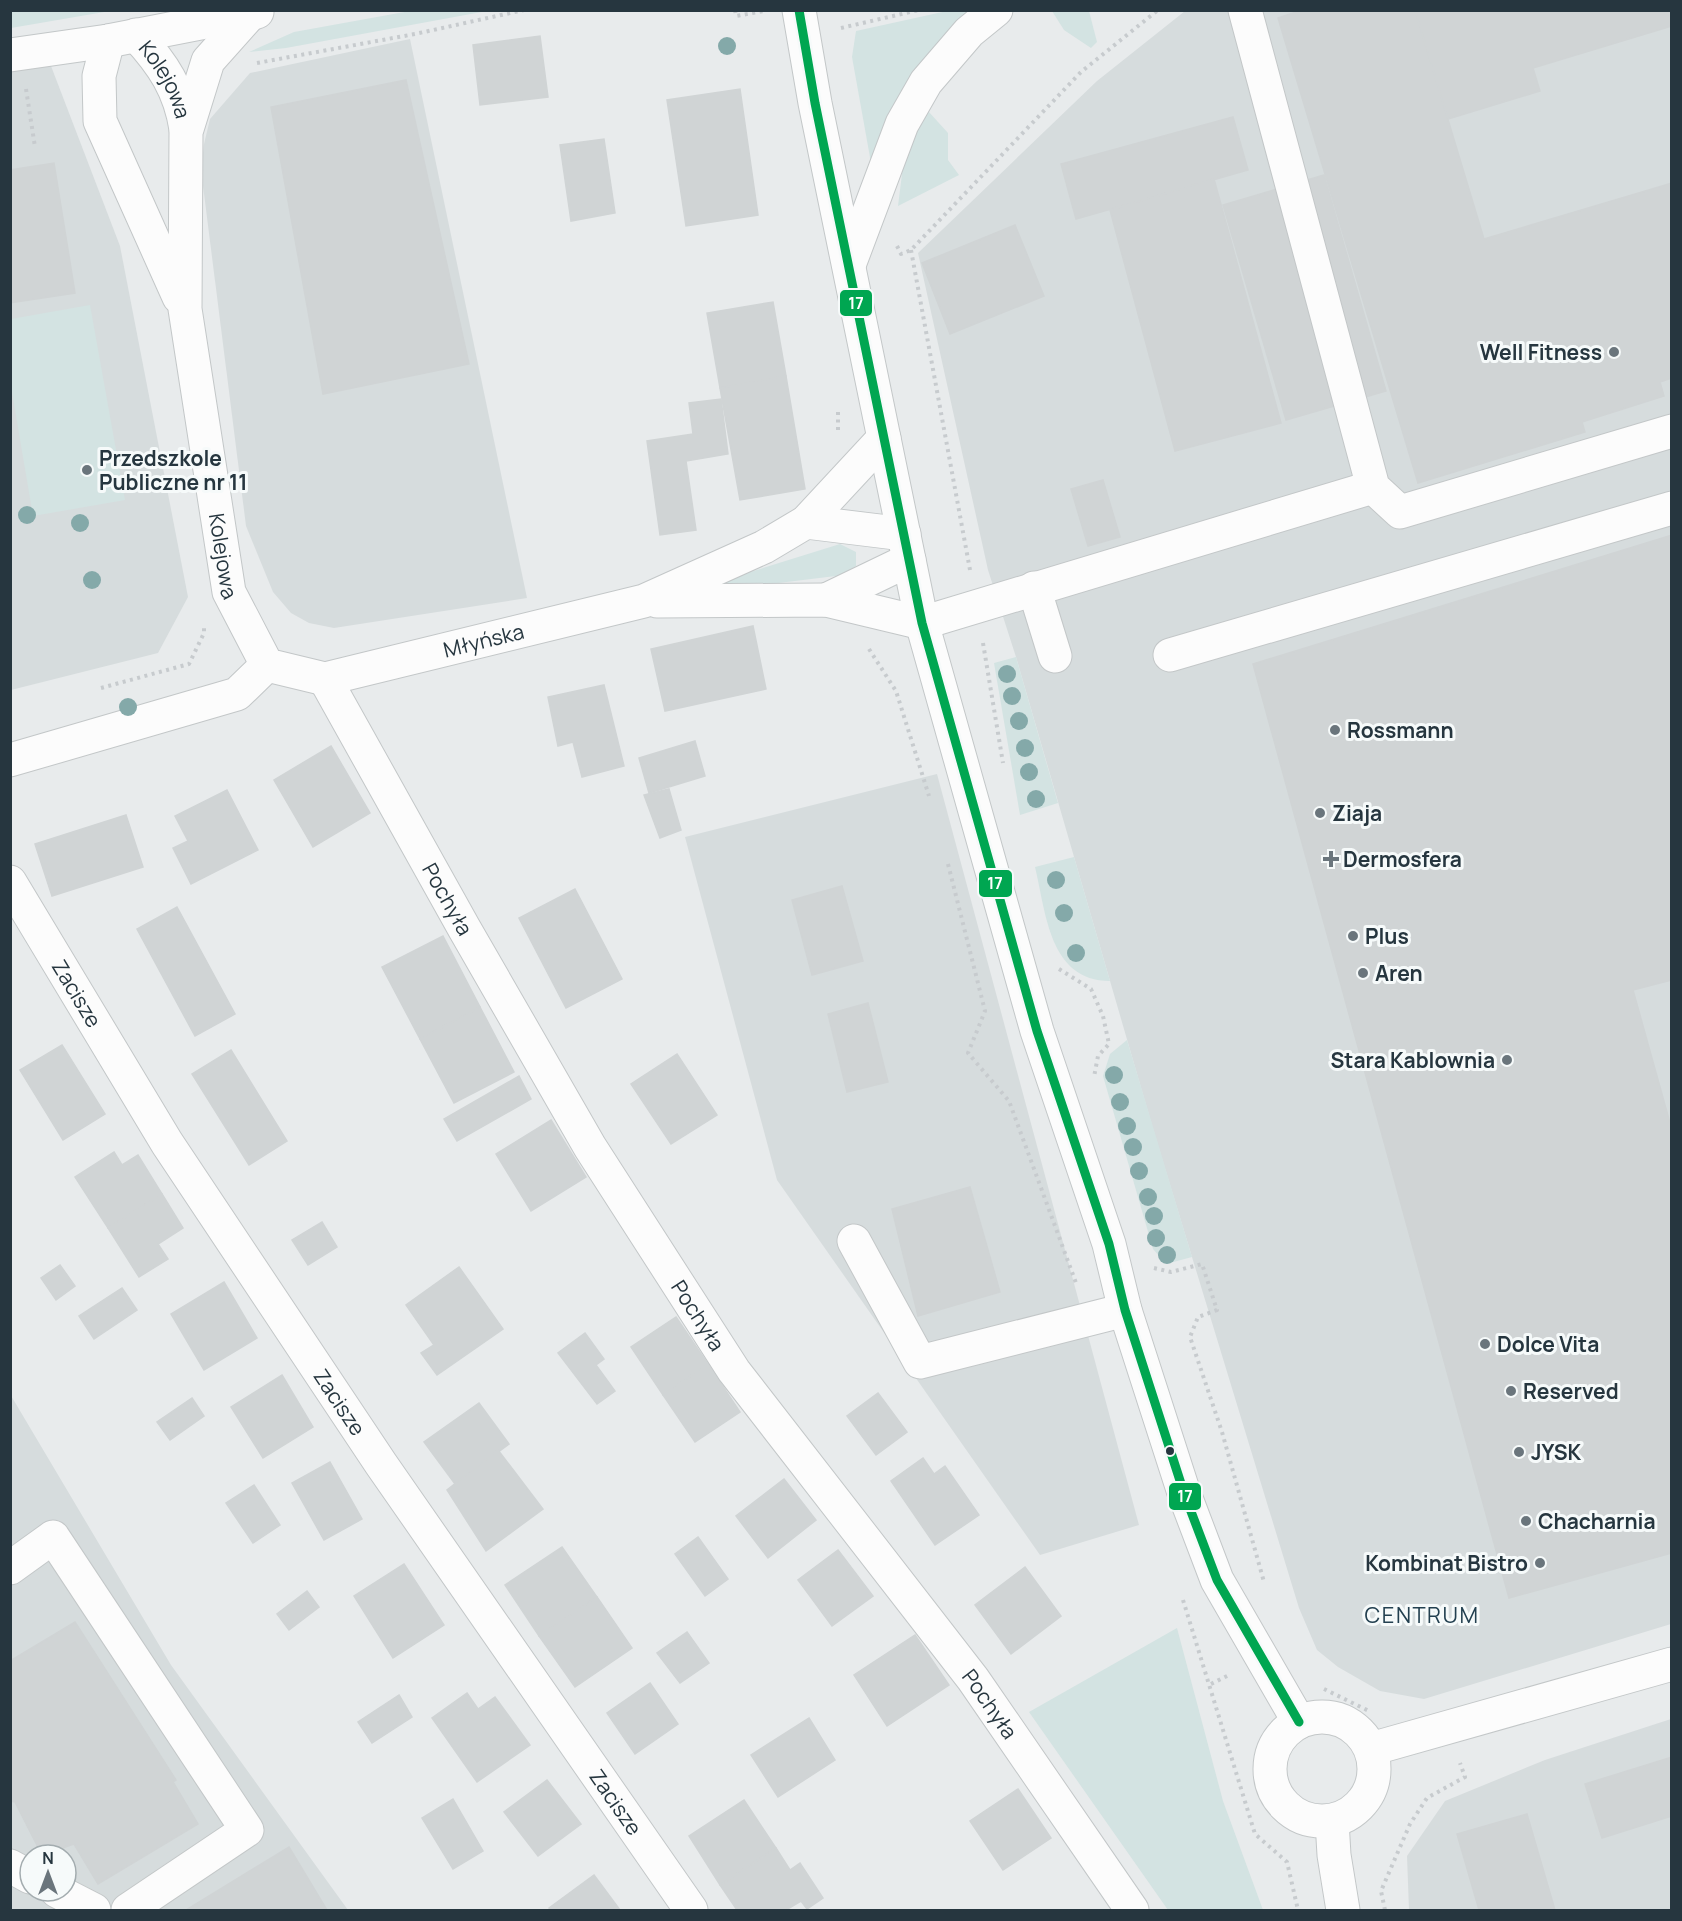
<svg xmlns="http://www.w3.org/2000/svg" width="1682" height="1921" font-family="Manrope,sans-serif">
<rect width="100%" height="100%" fill="#e8ebec"/>
<!-- built -->
<g fill="#d6dcdd" fill-rule="evenodd">
<polygon points="1185,11 1671,11 1671,1624 1424,1699 1380,1691 1338,1667 1317,1650 1299,1608 1153,1129 1016,657 988,570 918,253 1097,81"/>
<polygon points="410,39 527,598 334,628 309,623 291,613 273,592 246,526 201,170 204,144 210,119 250,73"/>
<polygon points="51,66 120,246 188,597 158,653 11,690 11,71"/>
<polygon points="937,774 1139,1525 1040,1555 777,1180 685,837"/>
<path d="M10 1394 171 1665 348 1910H11ZM30 1855H66V1891H30Z"/>
<polygon points="1671,1719 1671,1910 1409,1910 1407,1856 1445,1801 1545,1760"/>
</g>
<!-- green -->
<g fill="#d3e3e2">
<polygon points="11,10 110,10 110,11 11,28"/>
<polygon points="410,11 487,11 286,48 249,52 294,32"/>
<polygon points="947,11 979,11 873,174 852,57 856,31"/>
<polygon points="1052,11 1089,11 1097,42 1091,48 1064,30"/>
<polygon points="928,111 948,133 948,160 959,175 898,206 905,150"/>
<polygon points="90,305 125,500 33,516 11,386 11,319"/>
<polygon points="840,544 856,552 856,566 844,575 713,591 718,582"/>
<polygon points="1016,657 1058,803 1020,815 994,663"/>
<path d="M1074 857 1110 981C1049 981 1046 912 1035 867Z"/>
<polygon points="1127,1040 1192,1257 1166,1264 1153,1249 1103,1076 1110,1054"/>
<polygon points="1177,1628 1223,1801 1263,1910 1168,1910 1029,1712"/>
</g>
<!-- building -->
<g fill="#d0d4d5" stroke="#d0d4d5" stroke-width="1.5">
<polygon points="1302,10 1415,10 1484,239 1672,183 1672,378 1660,382 1664,396 1582,422 1585,432 1418,483 1278,18"/>
<polygon points="1415,10 1672,10 1672,26 1533,68 1540,91 1448,119"/>
<polygon points="540,36 548,97 480,105 473,45"/>
<polygon points="406,80 469,364 323,394 271,107"/>
<polygon points="740,89 758,215 686,226 667,100"/>
<polygon points="1233,117 1248,170 1076,219 1061,164"/>
<polygon points="604,139 615,213 571,221 560,145"/>
<polygon points="54,163 75,293 10,303 10,170"/>
<polygon points="1324,175 1386,391 1286,420 1223,205"/>
<polygon points="1214,179 1281,423 1175,451 1110,210"/>
<polygon points="1015,225 1044,296 950,334 922,263"/>
<polygon points="773,302 786,376 720,388 707,313"/>
<polygon points="786,376 805,489 740,500 720,388"/>
<polygon points="721,399 728,454 686,461 696,530 660,535 647,441 693,434 689,403"/>
<polygon points="1103,480 1120,537 1088,546 1071,489"/>
<polygon points="1672,535 1672,980 1633,990 1672,1130 1672,1553 1509,1598 1253,664"/>
<polygon points="753,626 766,689 665,711 651,649"/>
<polygon points="604,685 624,766 582,777 573,742 558,746 548,697"/>
<polygon points="695,741 705,776 649,793 639,758"/>
<polygon points="331,746 370,813 313,847 274,780"/>
<polygon points="669,789 681,830 660,838 644,795"/>
<polygon points="227,790 258,850 191,884 173,848 188,841 175,816"/>
<polygon points="126,815 143,867 52,896 35,844"/>
<polygon points="842,886 863,961 812,975 792,900"/>
<polygon points="575,889 622,979 566,1008 519,918"/>
<polygon points="177,907 235,1014 195,1036 137,929"/>
<polygon points="443,936 480,1007 420,1039 382,967"/>
<polygon points="868,1003 888,1082 847,1092 828,1014"/>
<polygon points="480,1007 514,1072 454,1103 420,1039"/>
<polygon points="62,1045 105,1114 63,1140 20,1070"/>
<polygon points="231,1050 287,1141 249,1165 192,1074"/>
<polygon points="677,1054 717,1115 671,1144 631,1084"/>
<polygon points="519,1076 531,1099 457,1141 444,1119"/>
<polygon points="551,1120 586,1177 531,1211 496,1154"/>
<polygon points="114,1152 122,1165 138,1155 162,1194 108,1228 75,1177"/>
<polygon points="970,1187 1000,1292 918,1316 892,1209"/>
<polygon points="162,1194 183,1228 158,1244 168,1259 139,1277 108,1228"/>
<polygon points="322,1222 337,1247 308,1265 292,1240"/>
<polygon points="60,1265 75,1286 56,1300 41,1278"/>
<polygon points="459,1267 503,1329 437,1375 421,1353 434,1345 406,1305"/>
<polygon points="224,1282 257,1338 204,1370 171,1314"/>
<polygon points="122,1288 137,1310 94,1339 79,1316"/>
<polygon points="676,1317 708,1364 663,1395 631,1347"/>
<polygon points="585,1333 604,1359 596,1365 615,1391 597,1404 558,1353"/>
<polygon points="708,1364 740,1412 695,1442 663,1395"/>
<polygon points="282,1375 313,1427 263,1458 231,1407"/>
<polygon points="878,1393 907,1432 876,1455 847,1416"/>
<polygon points="192,1398 204,1416 170,1440 157,1422"/>
<polygon points="479,1403 509,1444 455,1484 424,1442"/>
<polygon points="498,1450 543,1509 486,1551 447,1490"/>
<polygon points="923,1458 934,1474 945,1466 979,1515 935,1545 891,1481"/>
<polygon points="330,1462 362,1519 324,1540 292,1483"/>
<polygon points="784,1479 816,1520 768,1558 736,1516"/>
<polygon points="254,1485 280,1525 253,1543 226,1503"/>
<polygon points="698,1537 728,1579 705,1596 675,1554"/>
<polygon points="562,1547 597,1597 539,1636 505,1585"/>
<polygon points="838,1550 873,1596 832,1626 798,1580"/>
<polygon points="404,1564 444,1625 393,1658 354,1596"/>
<polygon points="1025,1567 1061,1616 1011,1654 975,1605"/>
<polygon points="307,1591 319,1607 289,1630 277,1614"/>
<polygon points="597,1597 632,1648 575,1687 539,1636"/>
<polygon points="75,1622 176,1780 173,1782 198,1824 98,1884 74,1844 42,1855 15,1802 10,1801 10,1661"/>
<polygon points="687,1632 709,1663 680,1683 657,1653"/>
<polygon points="915,1635 949,1685 887,1726 854,1675"/>
<polygon points="650,1683 678,1724 635,1754 607,1713"/>
<polygon points="467,1693 478,1709 495,1697 530,1745 477,1782 432,1718"/>
<polygon points="399,1695 412,1717 372,1743 358,1722"/>
<polygon points="809,1718 835,1760 778,1797 751,1755"/>
<polygon points="1672,1757 1672,1816 1602,1838 1585,1784"/>
<polygon points="547,1780 581,1824 538,1856 504,1812"/>
<polygon points="1018,1789 1051,1838 1003,1870 970,1821"/>
<polygon points="453,1799 483,1851 453,1869 422,1818"/>
<polygon points="744,1800 776,1848 720,1885 689,1836"/>
<polygon points="1527,1814 1555,1910 1479,1910 1457,1834"/>
<polygon points="289,1847 327,1910 186,1910"/>
<polygon points="776,1848 790,1870 800,1863 823,1898 807,1909 801,1901 786,1910 737,1910 720,1885"/>
<polygon points="594,1875 620,1910 551,1910 549,1908"/>
</g>
<g fill="none" stroke-linecap="round" stroke-linejoin="round">
<!-- minor casing -->
<g stroke="#c3c7c8" stroke-width="35">
<g id="minor">
<polyline points="799,10 815,103 922,623 1037,1031 1109,1244 1125,1310 1184,1493 1217,1580 1299,1722"/>
<polyline points="1245,10 1373,487 1400,512 1672,431"/>
<path id="s1" d="M250 14 208 61 186 132 185 309 229 592 267 665 325 679 644 601 764 547 806 522 884 438"/>
<path id="s2" d="M136 35C163 64 180 90 186 129"/>
<polyline points="108,41 99,76 100,121 179,297"/>
<polyline points="10,55 108,41 257,12"/>
<polyline points="849,265 902,124 926,82 969,32 996,10"/>
<polyline points="806,522 904,534"/>
<polyline points="1034,588 1055,656"/>
<polyline points="826,600 909,560"/>
<polyline points="657,601 826,600 922,623"/>
<polyline points="922,623 1373,487"/>
<polyline points="1170,655 1672,508"/>
<path id="s3" d="M325 679 464 928 590 1147 734 1371 973 1679 1132 1910"/>
<polyline points="10,760 237,694 267,665"/>
<path id="s4" d="M10 882 167 1143 381 1464 691 1910"/>
<polyline points="854,1241 920,1362 1125,1310"/>
<polyline points="10,1568 53,1537 247,1830 128,1910"/>
<circle cx="1322" cy="1769" r="52"/>
<polyline points="1371,1749 1672,1664"/>
<polyline points="1332,1821 1334,1855 1343,1910"/>
<polyline points="10,1866 30,1877"/>
<polyline points="57,1891 94,1910"/>
</g>
</g>
<!-- path -->
<g stroke="#c7cbce" stroke-width="4" stroke-dasharray="3 4.5" stroke-linecap="butt">
<polyline points="735,10 736,16 764,11"/>
<polyline points="841,28 919,10"/>
<polyline points="257,63 415,34 524,10"/>
<polyline points="26,89 35,147"/>
<polyline points="897,246 901,254 911,250 1081,72 1158,10"/>
<polyline points="911,250 970,570"/>
<polyline points="838,412 838,431"/>
<polyline points="983,643 1003,763"/>
<polyline points="869,649 896,691 929,796"/>
<polyline points="101,688 189,664 204,633 204,628"/>
<polyline points="948,864 985,1011 968,1053 1009,1101 1076,1283"/>
<polyline points="1059,969 1091,989 1103,1016 1109,1044 1098,1056 1094,1077"/>
<polyline points="1154,1268 1171,1272 1202,1264 1217,1310 1198,1317 1190,1337 1222,1432 1264,1582"/>
<polyline points="1183,1600 1255,1834 1287,1862 1298,1910"/>
<polyline points="1211,1684 1229,1675"/>
<polyline points="1324,1689 1369,1711"/>
<polyline points="1385,1910 1381,1891 1410,1824 1427,1798 1465,1777 1460,1763"/>
</g>
<!-- minor -->
<use href="#minor" stroke="#fcfcfc" stroke-width="33"/>
<!-- bus-1 casing -->
<g stroke="#f6fafa" stroke-width="14">
<polyline id="bus-1" points="799,10 815,103 922,623 1037,1031 1109,1244 1125,1310 1184,1493 1217,1580 1299,1722"/>
</g>
<!-- bus-1 -->
<use href="#bus-1" stroke="#00a651" stroke-width="9"/>
</g>
<!-- trees -->
<g fill="#84a9a9">
<circle cx="727" cy="46" r="9"/>
<circle cx="27" cy="515" r="9"/>
<circle cx="80" cy="523" r="9"/>
<circle cx="92" cy="580" r="9"/>
<circle cx="1007" cy="674" r="9"/>
<circle cx="1012" cy="696" r="9"/>
<circle cx="128" cy="707" r="9"/>
<circle cx="1019" cy="721" r="9"/>
<circle cx="1025" cy="748" r="9"/>
<circle cx="1029" cy="772" r="9"/>
<circle cx="1036" cy="799" r="9"/>
<circle cx="1056" cy="880" r="9"/>
<circle cx="1064" cy="913" r="9"/>
<circle cx="1076" cy="953" r="9"/>
<circle cx="1114" cy="1075" r="9"/>
<circle cx="1120" cy="1102" r="9"/>
<circle cx="1127" cy="1126" r="9"/>
<circle cx="1133" cy="1147" r="9"/>
<circle cx="1139" cy="1171" r="9"/>
<circle cx="1148" cy="1197" r="9"/>
<circle cx="1154" cy="1216" r="9"/>
<circle cx="1156" cy="1238" r="9"/>
<circle cx="1167" cy="1255" r="9"/>
</g>
<!-- markers -->
<g fill="#6a757c" stroke="#f6fafa" stroke-width="2">
<circle cx="1614" cy="352" r="6"/>
<circle cx="87" cy="470" r="6"/>
<circle cx="1335" cy="730" r="6"/>
<circle cx="1320" cy="813" r="6"/>
<path d="M1328 850h6v6h6v6h-6v6h-6v-6h-6v-6h6z"/>
<circle cx="1353" cy="936" r="6"/>
<circle cx="1363" cy="973" r="6"/>
<circle cx="1507" cy="1060" r="6"/>
<circle cx="1485" cy="1344" r="6"/>
<circle cx="1511" cy="1391" r="6"/>
<circle cx="1519" cy="1452" r="6"/>
<circle cx="1526" cy="1521" r="6"/>
<circle cx="1540" cy="1563" r="6"/>
</g>
<circle fill="#26363f" stroke="#f6fafa" stroke-width="2" cx="1170" cy="1451" r="5"/>
<g text-anchor="middle" dominant-baseline="central" stroke-width="6" stroke-linejoin="round" paint-order="stroke">
<!-- street labels -->
<g font-size="21" fill="#26363f" stroke="#f6fafa">
<text stroke="none"><textPath href="#s2" startOffset="54">Kolejowa</textPath></text>
<text stroke="none"><textPath href="#s1" startOffset="564">Kolejowa</textPath></text>
<text stroke="none"><textPath href="#s1" startOffset="906">Młyńska</textPath></text>
<text stroke="none"><textPath href="#s3" startOffset="252">Pochyła</textPath></text>
<text stroke="none"><textPath href="#s4" startOffset="130">Zacisze</textPath></text>
<text stroke="none"><textPath href="#s3" startOffset="738">Pochyła</textPath></text>
<text stroke="none"><textPath href="#s4" startOffset="616">Zacisze</textPath></text>
<text stroke="none"><textPath href="#s3" startOffset="1224">Pochyła</textPath></text>
<text stroke="none"><textPath href="#s4" startOffset="1102">Zacisze</textPath></text>
</g>
<!-- poi labels -->
<g font-size="21" font-weight="bold" fill="#26363f" stroke="#f6fafa" text-anchor="start">
<text x="1602" y="352" text-anchor="end">Well Fitness</text>
<text x="99" y="458">Przedszkole<tspan x="99" dy="24">Publiczne nr 11</tspan></text>
<text x="1347" y="730">Rossmann</text>
<text x="1332" y="813">Ziaja</text>
<text x="1343" y="859">Dermosfera</text>
<text x="1365" y="936">Plus</text>
<text x="1375" y="973">Aren</text>
<text x="1495" y="1060" text-anchor="end">Stara Kablownia</text>
<text x="1497" y="1344">Dolce Vita</text>
<text x="1523" y="1391">Reserved</text>
<text x="1531" y="1452">JYSK</text>
<text x="1538" y="1521">Chacharnia</text>
<text x="1528" y="1563" text-anchor="end">Kombinat Bistro</text>
</g>
<!-- neighbourhood labels -->
<g font-size="22" letter-spacing="1.5" fill="#234050" stroke="#f6fafa">
<text x="1422" y="1615">CENTRUM</text>
</g>
</g>
<g stroke="#f6fafa" stroke-width="2">
<rect x="839" y="289" width="34" height="28" rx="6" fill="#00a651"/>
<rect x="978" y="869" width="35" height="29" rx="6" fill="#00a651"/>
<rect x="1168" y="1482" width="34" height="29" rx="6" fill="#00a651"/>
</g>
<g font-size="16" text-anchor="middle" font-weight="bold" fill="#fff">
<text x="856" y="309">17</text>
<text x="995" y="889">17</text>
<text x="1185" y="1502">17</text>
</g>
<!-- border -->
<rect width="1682" height="1921" fill="none" stroke="#26363f" stroke-width="24"/>
<!-- north arrow -->
<g transform="translate(48 1873)"><circle r="28" fill="#f6fafa" stroke="#a3acaf" stroke-width="1.5"/>
<path d="M0-4.5L10 22L0 15L-10 22Z" fill="#6a757c"/>
<text y="-9" font-size="16" font-weight="bold" text-anchor="middle" fill="#26363f">N</text>
</g>
</svg>
